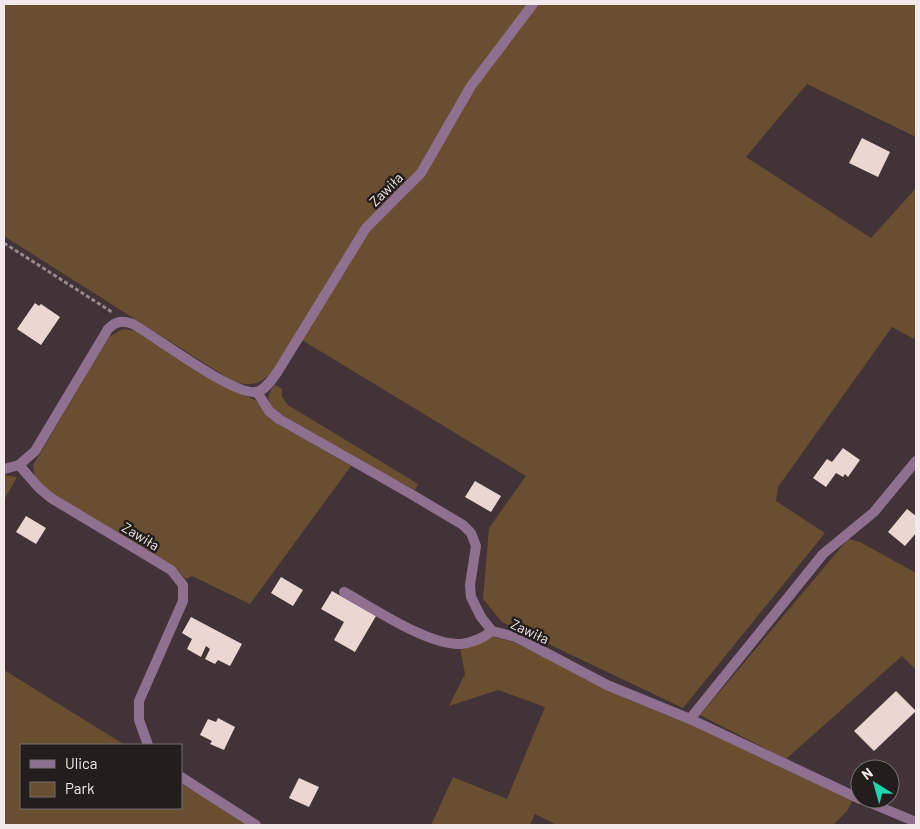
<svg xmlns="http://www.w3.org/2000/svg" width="920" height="829" font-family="Barlow,sans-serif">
<rect width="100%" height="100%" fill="#413337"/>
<!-- green -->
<g fill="#694f30">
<path d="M4 4H528L418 171 381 206 276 367C263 383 252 389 231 380L4 236Z"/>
<polygon points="538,4 916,4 916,137 807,84 746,157 871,238 916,188 916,335 914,339 892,327 778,487 776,501 825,533 683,708 502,622 483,599 489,528 526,476 302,340 368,231 408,193 474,88"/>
<polygon points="123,329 138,331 228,388 255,400 277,423 351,466 250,604 192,576 186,579 173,566 53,495 35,478 33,465 109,337"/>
<path d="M275 385 282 389V397L288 405 418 484 415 490 373 468 272 409C267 399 267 394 275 385Z"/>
<polygon points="4,475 17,477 4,500"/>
<polygon points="848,539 860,542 916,573 916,670 902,656 786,759 700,715"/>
<polygon points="493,637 514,642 630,700 689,723 853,800 847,811 833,825 557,825 535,814 530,825 431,825 453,777 507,799 545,707 498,690 449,706 465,674 460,648"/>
<polygon points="4,670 125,745 21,745 21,808 181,808 181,784 207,798 249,825 4,825"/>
</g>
<!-- building -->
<g fill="#ead7d2">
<polygon points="862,138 890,152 878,177 849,163"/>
<polygon points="35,303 39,306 41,304 60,317 41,345 17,329"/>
<polygon points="843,448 860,460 848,477 845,474 843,477 836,473 826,487 813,478 827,459 832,462"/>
<polygon points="475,481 501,496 491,512 465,497"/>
<polygon points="907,509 916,516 916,533 905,546 888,532"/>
<polygon points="26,516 46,528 36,544 16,532"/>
<polygon points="281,577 303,590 293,606 271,593"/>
<polygon points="332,591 376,616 355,652 334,640 344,622 321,609"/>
<polygon points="191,617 242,644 230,666 218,660 215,664 205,659 210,649 206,646 201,657 187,649 192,639 182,633"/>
<polygon points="896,691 916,711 874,751 854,731"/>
<polygon points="218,718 235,727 224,750 210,744 212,741 200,735 208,719 216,722"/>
<polygon points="299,778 319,787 309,807 289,798"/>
</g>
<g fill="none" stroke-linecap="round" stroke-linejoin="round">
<!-- path -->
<polyline stroke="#978a8e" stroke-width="3" stroke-dasharray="4 2.5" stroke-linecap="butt" points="4,243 112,312"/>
<!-- service -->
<g stroke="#907090" stroke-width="10">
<path d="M344 592C373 608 427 645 460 644 472 643 483 638 492 631"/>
<polyline points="690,719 823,554 874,512 916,461"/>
</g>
<!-- minor -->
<g stroke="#907090" stroke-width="10">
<polyline points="257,392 269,411 279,419 411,494 463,525 471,533 476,546 470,585 471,597 481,617 492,631 516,637 607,685 690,719 860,799"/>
<polyline points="19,465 39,488 51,498 171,570 183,585 183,601 139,701 139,720 148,745"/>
<path d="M4 469 19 465 35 451 108 329C116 321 123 320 133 324 156 337 234 396 256 392 266 390 273 378 278 371L366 228 421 173 471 86 533 4"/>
<polyline points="181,777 256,825"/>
<polyline points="861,799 916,822"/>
</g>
</g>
<g text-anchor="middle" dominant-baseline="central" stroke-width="5" stroke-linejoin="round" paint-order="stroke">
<!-- street labels -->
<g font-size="14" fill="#f3e9eb" stroke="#231d1e">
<text transform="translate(386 189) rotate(-45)">Zawiła</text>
<text transform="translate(141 536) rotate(31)">Zawiła</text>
<text transform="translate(530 631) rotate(25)">Zawiła</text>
</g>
</g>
<!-- border -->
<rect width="920" height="829" fill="none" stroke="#f3e9eb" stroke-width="10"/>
<!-- legend -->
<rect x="20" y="744" width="162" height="65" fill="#231d1e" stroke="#766f70"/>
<rect x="30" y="760" width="25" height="8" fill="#907090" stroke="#766f70"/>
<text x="65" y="769" font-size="15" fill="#f3e9eb">Ulica</text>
<rect x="30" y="782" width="25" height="15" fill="#694f30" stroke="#766f70"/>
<text x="65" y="794" font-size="15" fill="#f3e9eb">Park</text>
<!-- north arrow -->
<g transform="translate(875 784) rotate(323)"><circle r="24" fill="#231d1e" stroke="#766f70"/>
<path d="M0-4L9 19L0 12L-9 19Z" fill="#1ed5b0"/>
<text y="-8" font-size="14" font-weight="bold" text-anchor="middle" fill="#f3e9eb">N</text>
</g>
</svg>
